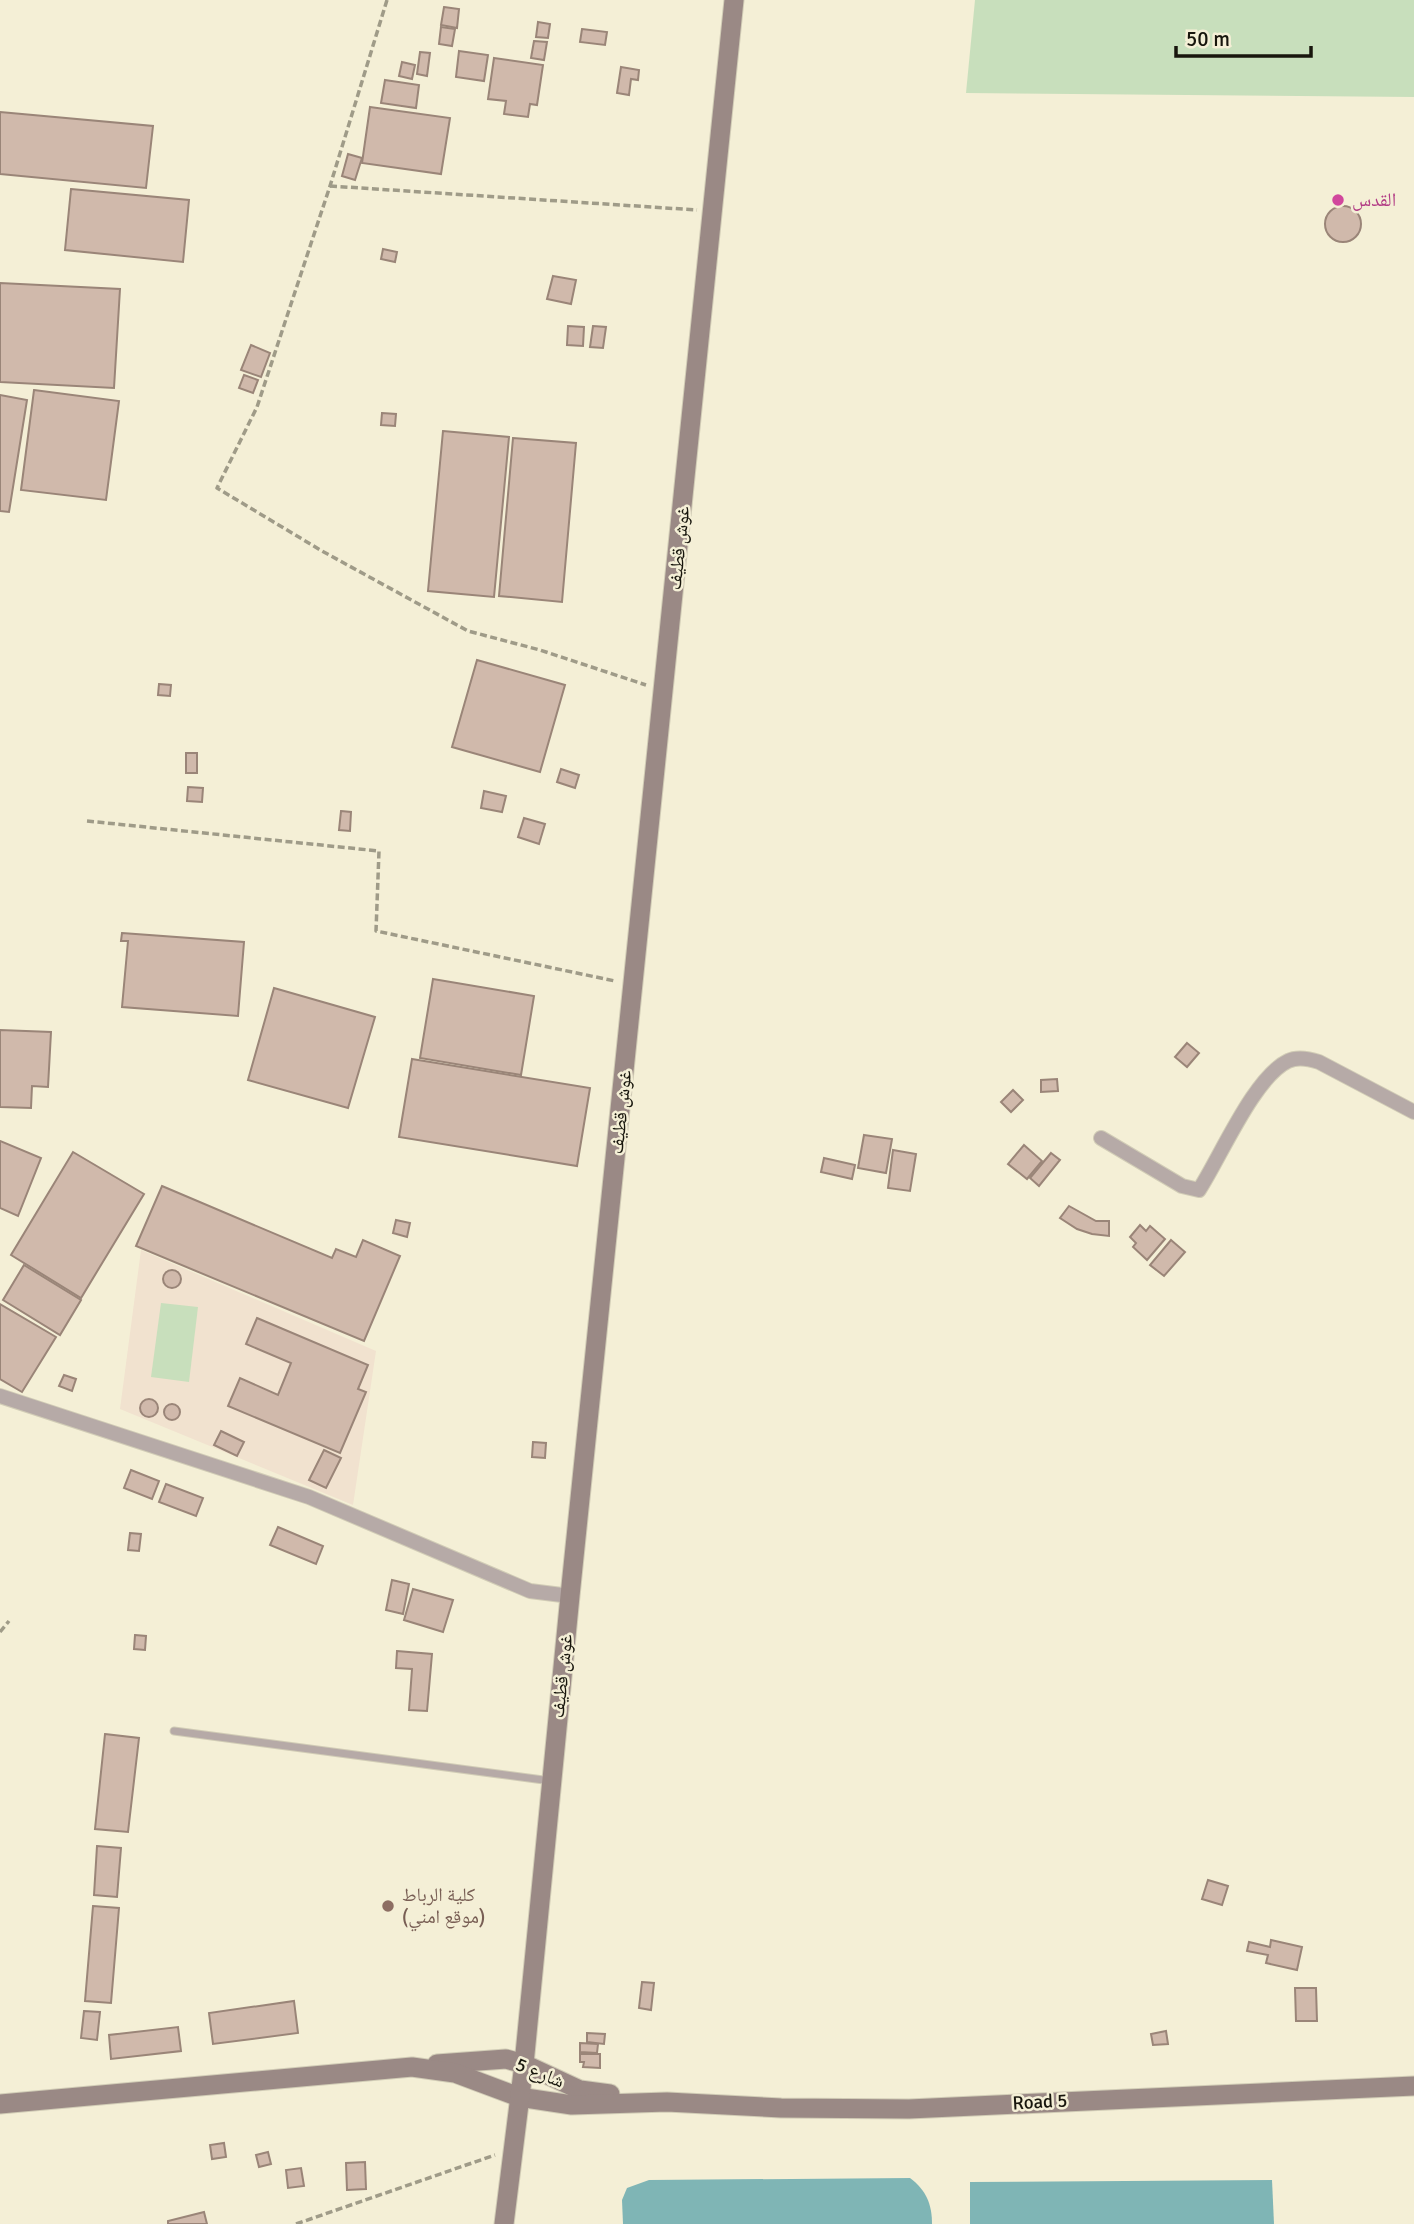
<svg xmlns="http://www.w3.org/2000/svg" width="1414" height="2224" font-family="Signika,'Noto Naskh Arabic',sans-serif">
<rect width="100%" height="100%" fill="#f4efd6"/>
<!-- education -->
<polygon fill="#f1e2cf" points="141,1250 376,1351 353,1505 120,1409"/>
<!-- green -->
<g fill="#c8dfbc">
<polygon points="975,0 1414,0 1414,97 966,93"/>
<polygon points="161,1303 198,1307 189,1382 151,1377"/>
</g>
<!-- water -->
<g fill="#7fb5b5">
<path d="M910 2178C926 2190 932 2204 932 2224H623L622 2200 627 2188 649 2180Z"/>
<polygon points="1272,2180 1274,2224 970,2224 970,2182"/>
</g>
<!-- building -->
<g fill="#d0b9ab" stroke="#9a8578" stroke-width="2">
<polygon points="444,7 459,9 457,28 441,25"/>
<polygon points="538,22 550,24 548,38 536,37"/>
<polygon points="441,27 455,29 452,46 439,44"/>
<polygon points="582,29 607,32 605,45 580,42"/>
<polygon points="534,41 547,42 544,60 531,58"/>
<polygon points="459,51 488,55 484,81 456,77"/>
<polygon points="420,52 430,53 427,76 417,74"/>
<polygon points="494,58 543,65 537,105 530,104 528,117 504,114 506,101 488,99"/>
<polygon points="402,62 415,65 412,79 399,76"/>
<polygon points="621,67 639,70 638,80 631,79 629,95 617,93"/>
<polygon points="385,80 419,85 416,108 381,103"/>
<polygon points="370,107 450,118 441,174 362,163"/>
<polygon points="0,112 153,126 146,188 0,174"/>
<polygon points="348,154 362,158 355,180 342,176"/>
<polygon points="71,189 189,200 183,262 65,250"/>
<circle cx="1343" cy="224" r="18"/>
<polygon points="383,249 397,252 395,262 381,259"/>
<polygon points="553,276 576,280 571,304 547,299"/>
<polygon points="0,283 120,289 114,388 0,382"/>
<polygon points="568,326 584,327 583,346 567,345"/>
<polygon points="593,326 606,327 603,348 590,347"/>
<polygon points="251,345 270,353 261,377 241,370"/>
<polygon points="244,375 258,380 253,393 239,388"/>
<polygon points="34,390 119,401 106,500 21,490"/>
<polygon points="0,395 27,400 9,512 0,511"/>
<polygon points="382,413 396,414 395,426 381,425"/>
<polygon points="443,431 509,437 494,597 428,591"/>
<polygon points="513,438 576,443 562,602 499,596"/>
<polygon points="477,660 565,685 540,772 452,747"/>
<polygon points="159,684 171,685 170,696 158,695"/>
<rect x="186" y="753" width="11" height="20"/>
<polygon points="561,769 579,775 575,788 557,782"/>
<polygon points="188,787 203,788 202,802 187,801"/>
<polygon points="484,791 506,796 502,812 481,808"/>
<polygon points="341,811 351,812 350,831 339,830"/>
<polygon points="524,818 545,824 539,844 518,837"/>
<polygon points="122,933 244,942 238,1016 122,1007 128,941 121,941"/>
<polygon points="433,979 534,996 521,1075 420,1058"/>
<polygon points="274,988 375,1017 348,1108 248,1080"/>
<polygon points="0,1030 51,1032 48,1087 32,1086 31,1108 0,1107"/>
<polygon points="1187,1043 1199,1053 1187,1067 1175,1057"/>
<polygon points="412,1059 590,1088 577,1166 399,1137"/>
<polygon points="1057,1079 1058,1091 1041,1092 1041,1080"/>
<polygon points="1013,1090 1023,1100 1011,1112 1001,1102"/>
<polygon points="864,1135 892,1139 886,1173 858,1168"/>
<polygon points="0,1141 41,1158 18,1216 0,1208"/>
<polygon points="1024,1145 1042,1161 1027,1179 1008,1164"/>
<polygon points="893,1150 916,1154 910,1191 888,1188"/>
<polygon points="73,1152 144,1194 81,1298 11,1255"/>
<polygon points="1051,1153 1060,1160 1039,1186 1030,1178"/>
<polygon points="824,1158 855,1165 852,1179 821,1172"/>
<polygon points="162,1186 332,1258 336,1249 356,1257 363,1240 400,1256 364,1341 136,1246"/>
<polygon points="1069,1206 1096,1221 1109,1221 1109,1236 1092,1234 1077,1229 1060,1218"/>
<polygon points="396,1220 410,1223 407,1237 393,1233"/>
<polygon points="1140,1225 1146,1231 1150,1226 1165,1239 1147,1260 1133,1247 1136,1243 1130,1237"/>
<polygon points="1171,1240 1185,1252 1164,1276 1150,1265"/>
<polygon points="24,1265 81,1300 60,1335 3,1300"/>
<circle cx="172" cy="1279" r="9"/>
<polygon points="0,1304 56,1337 22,1392 0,1379"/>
<polygon points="257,1318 368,1365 358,1389 366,1392 340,1453 228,1406 240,1378 278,1395 291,1363 246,1344"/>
<polygon points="64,1375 76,1379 72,1391 59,1386"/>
<circle cx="149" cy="1408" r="9"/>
<circle cx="172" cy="1412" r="8"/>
<polygon points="221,1431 244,1442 237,1456 214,1445"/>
<polygon points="533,1442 546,1443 545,1458 532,1457"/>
<polygon points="324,1450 341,1458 326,1488 309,1480"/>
<polygon points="131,1470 159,1481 152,1499 124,1488"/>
<polygon points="166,1484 203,1498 196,1516 159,1502"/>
<polygon points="278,1527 323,1546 316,1564 270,1545"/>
<polygon points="130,1533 141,1534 139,1551 128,1550"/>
<polygon points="392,1580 409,1584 403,1614 386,1610"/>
<polygon points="413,1589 453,1600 443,1632 404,1620"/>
<polygon points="135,1635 146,1636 145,1650 134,1649"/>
<polygon points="397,1651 432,1654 427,1711 409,1710 412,1669 396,1668"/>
<polygon points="105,1734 139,1738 128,1832 95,1829"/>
<polygon points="97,1846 121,1848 117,1897 94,1895"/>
<polygon points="1208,1880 1228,1886 1222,1905 1202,1899"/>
<polygon points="93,1906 119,1908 111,2003 85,2001"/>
<polygon points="1271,1940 1302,1947 1297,1970 1266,1963 1268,1955 1247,1951 1249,1942 1270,1947"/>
<polygon points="642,1982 654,1983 651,2010 639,2008"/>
<polygon points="1295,1988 1316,1988 1317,2021 1296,2021"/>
<polygon points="294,2001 298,2033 213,2044 209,2013"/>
<polygon points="84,2011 100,2012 97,2040 81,2038"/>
<polygon points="178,2027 181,2051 111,2059 109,2035"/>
<polygon points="1166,2031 1168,2044 1153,2045 1151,2034"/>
<polygon points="587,2033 605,2034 604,2044 587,2042"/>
<polygon points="580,2043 598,2044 597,2053 580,2052"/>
<polygon points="580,2054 600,2054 600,2068 583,2067 584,2062 580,2062"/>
<polygon points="224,2143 226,2157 212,2159 210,2145"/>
<polygon points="268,2152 271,2164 259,2167 256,2155"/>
<polygon points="365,2162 366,2189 347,2190 346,2163"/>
<polygon points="301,2168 304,2186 288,2188 286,2170"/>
<polygon points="204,2212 207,2224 168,2224 168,2221"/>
</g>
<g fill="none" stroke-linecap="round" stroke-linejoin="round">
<!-- lane casing -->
<g stroke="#d1ccb6" stroke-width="9">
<polyline id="lane" points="174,1731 551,1781"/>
</g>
<!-- street casing -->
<g stroke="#d1ccb6" stroke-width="16">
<g id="street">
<path d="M1101 1138 1182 1186 1199 1190C1220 1158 1254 1077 1288 1061 1298 1056 1310 1059 1319 1062L1414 1112"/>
<polyline points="0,1396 309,1497 530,1591 570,1596"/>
</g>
</g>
<!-- secondary casing -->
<g stroke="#d1ccb6" stroke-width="21">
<g id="secondary">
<polyline points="437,2064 506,2059 524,2064 580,2090 610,2094"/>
<polyline points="0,2104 412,2067 455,2073 519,2097 572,2105 667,2102 781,2108 909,2109 1414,2086"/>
<polyline points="504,2224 524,2064 570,1596 734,0"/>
</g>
</g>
<!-- path -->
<g stroke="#9f9b88" stroke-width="3.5" stroke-dasharray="7 3.5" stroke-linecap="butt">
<polyline points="387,0 330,186 257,407 217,488 322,551 468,631 540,650 646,685"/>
<polyline points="330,186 697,210"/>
<polyline points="87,821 379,851 376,931 615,981"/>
<polyline points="0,1632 9,1621"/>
<polyline points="296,2224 495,2155"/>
</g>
<!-- lane -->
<use href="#lane" stroke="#b6aaa7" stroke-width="7"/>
<!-- street -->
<use href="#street" stroke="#b6aaa7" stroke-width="14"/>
<!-- secondary -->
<use href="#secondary" stroke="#9a8985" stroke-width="19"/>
</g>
<!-- markers -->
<circle fill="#d1479c" stroke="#f4efd6" stroke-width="2.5" cx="1338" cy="200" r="7"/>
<circle fill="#8d6e63" stroke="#f4efd6" stroke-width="2.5" cx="388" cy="1906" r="7"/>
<g text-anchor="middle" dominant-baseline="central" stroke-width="5" stroke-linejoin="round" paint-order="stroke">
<!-- hotel labels -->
<g font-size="19" fill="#b23c85" stroke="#f4efd6" text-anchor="start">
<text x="1352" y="200">القدس</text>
</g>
<!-- street labels -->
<g font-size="19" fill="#18160d" stroke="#f4efd6">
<text transform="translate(679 548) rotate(-84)">غوش قطيف</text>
<text transform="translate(621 1112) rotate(-84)">غوش قطيف</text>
<text transform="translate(562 1676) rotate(-84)">غوش قطيف</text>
<text transform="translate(540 2073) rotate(22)">شارع 5</text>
<text transform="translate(1040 2102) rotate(-3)">Road 5</text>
</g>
<!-- education labels -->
<g font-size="19" fill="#785e54" stroke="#f4efd6" text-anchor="start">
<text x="402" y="1895">كلية الرباط<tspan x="402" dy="22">(موقع امني)</tspan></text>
</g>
</g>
<!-- scale -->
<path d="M1176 46v10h135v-10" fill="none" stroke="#18160d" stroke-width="3.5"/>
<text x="1186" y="46" font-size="21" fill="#18160d" stroke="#f4efd6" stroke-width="5" paint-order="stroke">50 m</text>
</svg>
